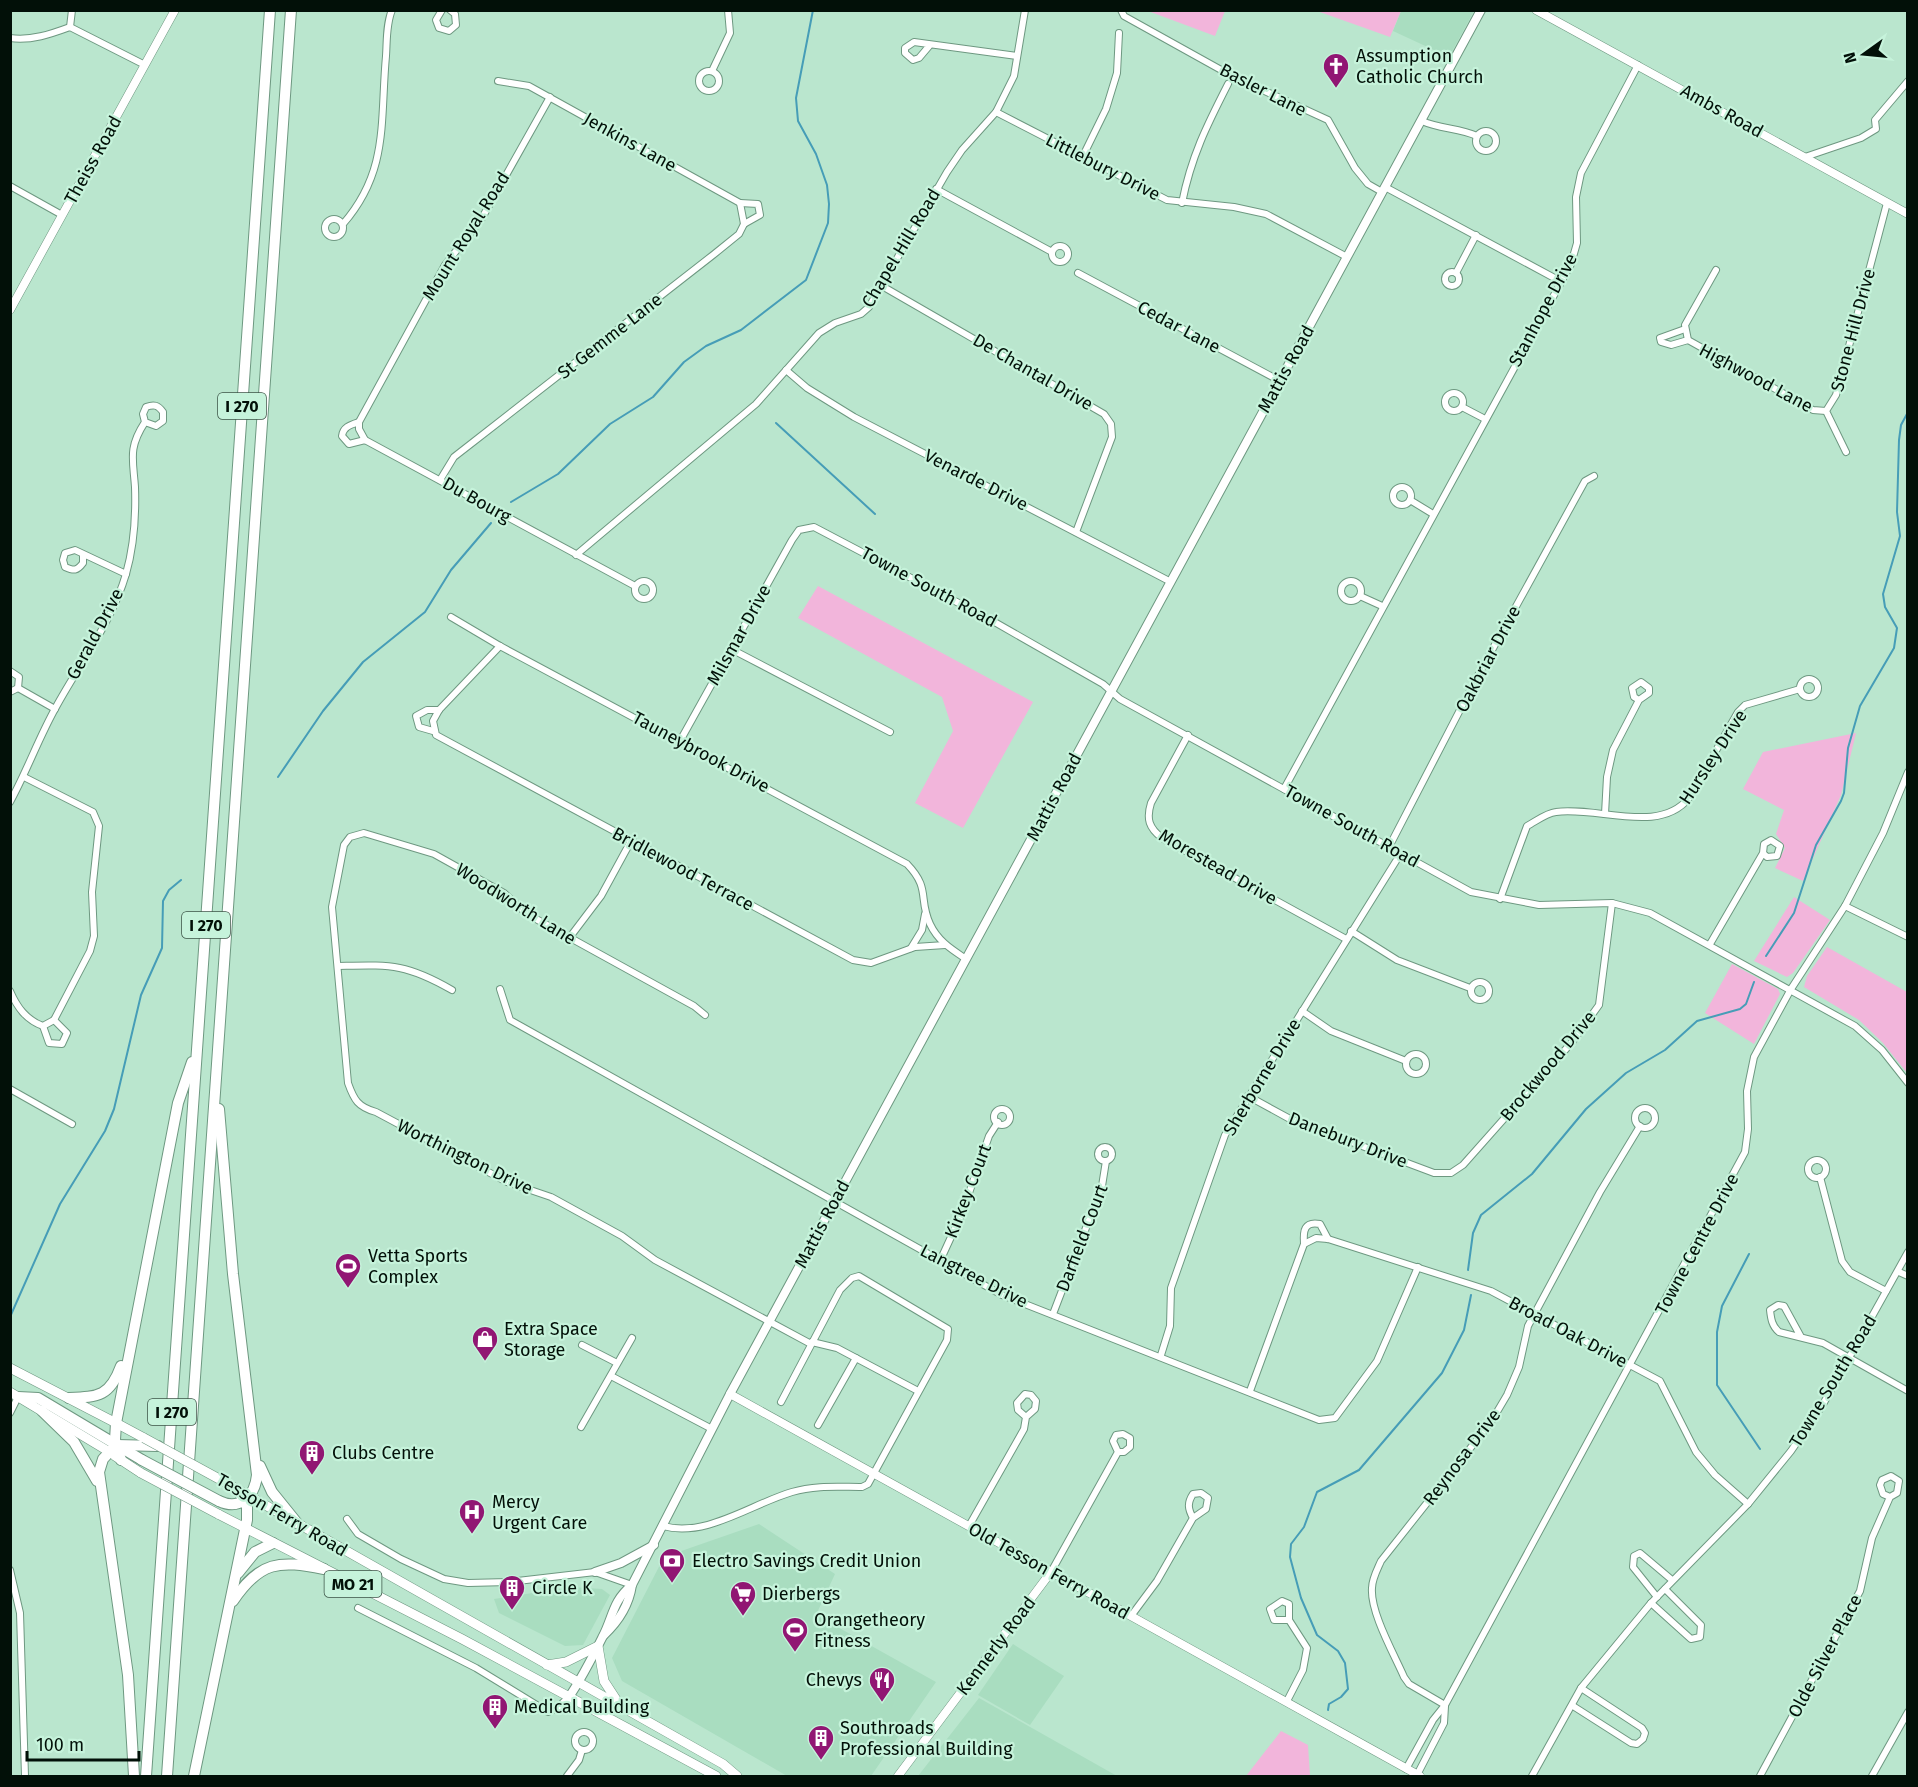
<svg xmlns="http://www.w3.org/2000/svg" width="1918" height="1787" font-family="'Fira Sans',sans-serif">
<rect width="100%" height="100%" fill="#bae6ce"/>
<!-- built -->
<g fill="#a9ddc0">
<polygon points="1401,11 1474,11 1449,57 1393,31"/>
<polygon points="759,1524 835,1574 816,1615 936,1682 871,1776 787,1776 622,1681 612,1658 664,1557"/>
<polygon points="572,1587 602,1589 610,1595 583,1645 565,1646 499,1613 494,1599"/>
<polygon points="1013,1644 1064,1676 1030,1725 978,1695"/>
<polygon points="979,1698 1117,1776 918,1776"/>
</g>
<!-- green -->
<g fill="#f2b5db">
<polygon points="1148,11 1225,11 1215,36"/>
<polygon points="1317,11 1401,10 1401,11 1390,37"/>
<polygon points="818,586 1033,702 963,828 915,803 953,731 942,697 798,618"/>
<polygon points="1856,733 1841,795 1803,881 1775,868 1785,848 1776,834 1784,810 1743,789 1763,752"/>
<polygon points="1794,897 1830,920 1793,973 1787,977 1754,961"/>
<polygon points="1827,947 1907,992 1907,1073 1883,1043 1859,1020 1804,987 1807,976"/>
<polygon points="1732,964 1778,989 1780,994 1754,1044 1705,1013"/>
<polygon points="1281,1731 1308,1745 1310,1776 1246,1776"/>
</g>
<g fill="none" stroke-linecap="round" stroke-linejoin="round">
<!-- stream -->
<g stroke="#469db7" stroke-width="2">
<polyline points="776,423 875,514"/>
<polyline points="511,502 558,474 610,424 653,397 684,362 706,346 741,330 806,280 828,223 829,204 827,185 816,154 798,121 796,98 813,10"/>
<polyline points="278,777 323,711 363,662 425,612 451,570 491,523"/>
<polyline points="1766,956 1794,913 1816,845 1841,801 1844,793 1848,748 1860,706 1894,648 1897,628 1885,607 1883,594 1900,536 1897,512 1899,440 1901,425 1908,412"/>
<polyline points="1749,1254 1722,1306 1717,1332 1717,1385 1760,1449"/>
<polyline points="1468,1270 1473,1233 1481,1215 1532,1174 1586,1109 1626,1073 1665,1050 1697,1021 1740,1009 1746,1004 1754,982"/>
<polyline points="10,1317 60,1204 105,1131 114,1109 141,995 162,948 163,901 169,890 181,880"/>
<polyline points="1328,1710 1329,1704 1341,1697 1348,1689 1345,1663 1338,1651 1317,1635 1301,1598 1290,1557 1291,1544 1304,1527 1317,1492 1359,1470 1442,1373 1464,1330 1471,1295"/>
</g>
<!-- minor casing -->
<g stroke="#6e9881" stroke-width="8">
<g id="minor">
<polyline points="442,10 436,20 439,28 449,31 456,25 455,14 450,10"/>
<polyline points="1121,10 1124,16 1232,76 1328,120 1355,168 1368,184 1382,192"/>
<polyline points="70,27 72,10"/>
<path d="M10 38C31 41 51 34 70 27L145 65"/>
<polyline points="930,45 919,58 913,60 905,53 905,48 914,42 1017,56"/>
<polyline points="712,71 730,33 728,10"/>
<circle cx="709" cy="81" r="10"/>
<polyline points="498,81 529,86 740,203 744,224"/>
<polyline points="996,112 1167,200 1234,207 1266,214 1347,257"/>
<path d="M1422 121C1440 129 1459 128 1477 136"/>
<circle cx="1486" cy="141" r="10"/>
<polyline points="1805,157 1861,138 1876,129 1875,120 1908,81"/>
<polyline points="1082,158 1106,109 1117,73 1119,33"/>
<polyline points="10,186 62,215"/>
<polyline points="1385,187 1560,281"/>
<polyline points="936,189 1052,252"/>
<path d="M1182 203C1191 157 1207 125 1228 84"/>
<circle cx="334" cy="228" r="9"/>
<path d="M343 224C389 171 380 122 386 56 387 42 386 24 392 10"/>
<circle cx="1060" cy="254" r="8"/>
<polyline points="1716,270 1685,325 1688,340 1813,410 1826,411"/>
<circle cx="1452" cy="279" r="7"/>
<polyline points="1078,273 1280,381"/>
<polyline points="1456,273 1476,235"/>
<polyline points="882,286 1104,414 1111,424 1112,437 1076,532"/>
<polyline points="1685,329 1660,338 1661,342 1671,345 1688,340"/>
<polyline points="786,370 807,388 854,417 1171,582"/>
<circle cx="1454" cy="402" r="9"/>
<polyline points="1462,407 1485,419"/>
<path d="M359 422C350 425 343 427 342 436L349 444 365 440 635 586"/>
<polyline points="365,440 359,429 359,422 445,265 482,218 550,97"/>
<polyline points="1846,452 1826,411 1836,395 1887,203"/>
<polyline points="440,480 454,457 713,255 739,234 744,224 760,215 758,204 740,203"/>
<circle cx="1402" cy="496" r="9"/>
<polyline points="1410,500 1433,514"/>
<path d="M83 555V563C77 571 74 571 65 567L63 560 65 553 75 550 126 574"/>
<polyline points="576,555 756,404 819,333 835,323 861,314 869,307 947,172 962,150 996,112 1014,76 1025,10"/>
<circle cx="644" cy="590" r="9"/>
<circle cx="1351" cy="591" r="10"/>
<polyline points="1360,596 1382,606"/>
<path d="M451 617 500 646 907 864C931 889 918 898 930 924 938 941 951 949 966 959"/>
<polyline points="500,646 439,710 433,721 436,735 853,960 871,963 915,947 945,945"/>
<polyline points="731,649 890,732"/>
<polyline points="10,671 19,677 18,688"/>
<circle cx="1809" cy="688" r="9"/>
<polyline points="18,688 55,709"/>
<polyline points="10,692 18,688"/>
<polyline points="433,731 419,727 416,716 427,710 439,710"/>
<path d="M1188 735 1151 803C1146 819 1149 828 1162 838L1346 939"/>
<polyline points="680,741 792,540 799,530 814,527 991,620 1103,684 1120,699 1471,892 1539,905 1612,903 1650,913 1855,1026 1882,1050 1908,1083"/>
<polyline points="24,777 93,812 99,826 92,892 94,936 90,951 54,1020"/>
<polyline points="1284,789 1571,264 1577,243 1576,197 1581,173 1638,65"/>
<path d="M10 802C27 771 39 737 56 707 80 663 112 622 126 574 134 546 136 516 135 487 133 459 128 448 145 422L143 414 146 407C154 404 158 405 163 412V421L156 426 145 422"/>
<polyline points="1605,814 1607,777 1613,750 1639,700 1649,693 1649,688 1641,682 1632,688 1634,697 1639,700"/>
<polyline points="1389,847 1475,681 1585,481 1594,476"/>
<path d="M1500 899 1527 826C1535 822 1546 813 1556 812 1598 806 1659 835 1689 798L1738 712 1745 705 1800 689"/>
<polyline points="1845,906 1908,937"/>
<polyline points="1351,931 1397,960 1470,988"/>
<polyline points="570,937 601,896 631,841"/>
<polyline points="1710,944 1763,853 1764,844 1771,840 1780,846 1777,856 1767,857 1763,853"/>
<polyline points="911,948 922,930 925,914"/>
<path d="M338 966C390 965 405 963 452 990"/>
<circle cx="1480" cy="991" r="9"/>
<polyline points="500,989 510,1020 1002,1295 1319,1420 1335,1418 1377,1361 1418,1267"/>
<path d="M10 991C17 1007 26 1020 43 1026L54 1020"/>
<polyline points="1302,1011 1331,1031 1406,1061"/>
<path d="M705 1015 694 1006 527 914 504 893 434 854 364 833 350 837 344 845 332 907 348 1083C354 1100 358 1107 376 1112L507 1182 551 1197 622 1236 655 1260 811 1344"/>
<polyline points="43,1026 49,1043 62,1044 67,1033 54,1020"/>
<circle cx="1416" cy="1064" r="10"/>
<polyline points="10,1089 72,1124"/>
<polyline points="1248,1096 1290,1119 1434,1173 1451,1173 1463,1165 1573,1041 1599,1005 1612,903"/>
<circle cx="1645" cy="1118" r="10"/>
<circle cx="1002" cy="1117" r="8"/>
<circle cx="1105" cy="1154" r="7"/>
<circle cx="1817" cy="1169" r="9"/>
<polyline points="1820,1177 1842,1261 1850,1272 1886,1291"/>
<path d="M1304 1244C1303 1231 1304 1221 1320 1224L1328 1239"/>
<polyline points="940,1261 962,1213 989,1136 998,1122"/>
<polyline points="1899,1272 1908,1276"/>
<polyline points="1053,1314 1102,1186 1106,1161"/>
<path d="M1801 1337 1784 1306 1778 1305 1770 1310C1771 1319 1772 1326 1779 1332L1823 1343 1908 1391"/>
<polyline points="812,1342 837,1348 918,1391"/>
<polyline points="582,1345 617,1363"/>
<polyline points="1161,1355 1170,1326 1171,1288 1225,1135 1401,853"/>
<polyline points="611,1376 712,1429"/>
<polyline points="1250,1391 1304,1244 1316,1238 1328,1239 1491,1291 1660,1381 1696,1452 1715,1475 1748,1504"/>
<polyline points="10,1413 18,1397"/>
<polyline points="818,1425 856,1358"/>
<polyline points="581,1427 632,1338"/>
<polyline points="347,1519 358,1534 401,1559 444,1579 468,1583 509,1582 595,1572 632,1585"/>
<path d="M663 1526C706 1538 751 1504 792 1492 815 1485 838 1487 862 1487L868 1484 947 1340 948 1329 859 1276 852 1278 840 1290 781 1402"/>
<polyline points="969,1526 1024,1429 1026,1417 1035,1409 1036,1401 1031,1395 1025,1394 1017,1403 1018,1410 1026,1417"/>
<polyline points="10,1570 20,1613 25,1776"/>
<polyline points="1051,1572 1118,1452 1124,1452 1130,1447 1130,1438 1123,1434 1116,1435 1113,1441 1118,1452"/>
<polyline points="1657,1597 1633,1567 1634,1556 1640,1553 1672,1580"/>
<polyline points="1651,1603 1691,1639 1700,1637 1701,1625 1665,1589"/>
<polyline points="358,1608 476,1668 548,1712 556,1709 569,1697"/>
<path d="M1131 1616 1157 1581 1193 1518 1206 1509 1208 1498 1201 1493 1193 1494C1187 1503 1188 1509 1193 1518"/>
<polyline points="1287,1701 1303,1670 1307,1648 1289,1620 1274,1620 1270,1609 1282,1601 1289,1604 1289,1620"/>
<path d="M1445 1705 1409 1684 1404 1677C1394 1654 1370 1612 1372 1588 1372 1579 1377 1570 1381 1561L1491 1422 1507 1395 1519 1367 1528 1326 1600 1192 1640 1126"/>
<polyline points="1573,1706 1631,1743 1637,1744 1643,1739 1645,1733 1642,1728 1581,1688"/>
<circle cx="584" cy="1741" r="9"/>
<polyline points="1406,1769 1433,1720 1445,1705 1745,1152 1748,1129 1747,1091 1754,1057 1791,989 1845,906 1883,833 1908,772"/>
<polyline points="1417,1775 1444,1723 1445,1706"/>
<polyline points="567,1776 579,1760 582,1750"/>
<polyline points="1532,1776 1581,1688 1651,1603 1748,1504 1791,1451 1822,1406 1908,1252"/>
<polyline points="1760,1776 1860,1591 1872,1538 1890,1497 1897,1493 1899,1481 1891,1476 1882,1480 1880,1485 1883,1494 1890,1497"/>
<polyline points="1872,1776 1908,1712"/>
</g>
</g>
<!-- tertiary casing -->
<g stroke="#6e9881" stroke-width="9">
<g id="tertiary">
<polyline points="1536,10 1908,214"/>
<polyline points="10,310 175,10"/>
<polyline points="730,1394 1420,1776"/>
<polyline points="898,1776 1051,1572"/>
</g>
</g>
<!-- secondary casing -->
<g stroke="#6e9881" stroke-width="10">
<g id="secondary">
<polyline points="595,1572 621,1563 654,1545"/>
<path d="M604 1635C619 1621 629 1605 632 1585L730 1394 1481 10"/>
<path d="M569 1697C582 1678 592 1658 602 1638 613 1618 612 1601 632 1585"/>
</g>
</g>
<!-- primary casing -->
<g stroke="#6e9881" stroke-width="10">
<g id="primary">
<polyline points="10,1368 116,1423"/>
<polyline points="10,1392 108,1451"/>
</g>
</g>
<!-- trunk casing -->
<g stroke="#6e9881" stroke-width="10">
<g id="trunk">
<polyline points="116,1423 144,1438"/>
<polyline points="115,1456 141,1473"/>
<polyline points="221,1480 723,1764 737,1776"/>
<polyline points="218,1514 462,1639 716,1776"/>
<polyline points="547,1665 566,1662 598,1646 604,1681 619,1704"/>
</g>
</g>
<!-- motorway casing -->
<g stroke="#6e9881" stroke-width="12">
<g id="motorway">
<polyline points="18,1397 38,1398 142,1460"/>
<path d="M69 1398C99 1397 110 1396 121 1366"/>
<polyline points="42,1411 74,1442 97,1481"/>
<polyline points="121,1460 115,1440 116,1423 178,1103 192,1062"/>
<polyline points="260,1466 272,1492 297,1523"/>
<path d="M219 1501C240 1511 255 1496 257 1475L233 1274 219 1109"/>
<polyline points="238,1573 255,1552 273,1543"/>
<path d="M233 1601C260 1561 279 1560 324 1569"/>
<polyline points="134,1776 128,1675 99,1472 103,1459 116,1445 158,1446"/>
<polyline points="146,1776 270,10"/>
<polyline points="167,1776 291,10"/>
<polyline points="194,1776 247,1520 247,1507 238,1490"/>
</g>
</g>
<!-- minor -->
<use href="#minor" stroke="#fff" stroke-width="6"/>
<!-- tertiary -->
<use href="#tertiary" stroke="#fff" stroke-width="8"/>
<!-- secondary -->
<use href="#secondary" stroke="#fff" stroke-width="8"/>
<!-- primary -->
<use href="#primary" stroke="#fff" stroke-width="9"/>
<!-- trunk -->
<use href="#trunk" stroke="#fff" stroke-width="9"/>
<!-- motorway -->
<use href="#motorway" stroke="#fff" stroke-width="10"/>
<!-- trunk-bridge casing -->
<g stroke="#6e9881" stroke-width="10" stroke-linecap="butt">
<g id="trunk-bridge">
<polyline points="144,1438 221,1480"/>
<polyline points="141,1473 218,1514"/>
</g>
</g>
<!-- motorway-bridge casing -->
<g stroke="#6e9881" stroke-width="12" stroke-linecap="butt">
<polyline id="motorway-bridge" points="142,1460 219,1501"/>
</g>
<!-- trunk-bridge -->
<use href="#trunk-bridge" stroke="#fff" stroke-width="9"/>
<!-- motorway-bridge -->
<use href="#motorway-bridge" stroke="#fff" stroke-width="10"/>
</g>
<!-- icons -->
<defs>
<g id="church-pin" transform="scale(1.35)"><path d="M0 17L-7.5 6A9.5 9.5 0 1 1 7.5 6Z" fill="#911673" stroke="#c6f3db"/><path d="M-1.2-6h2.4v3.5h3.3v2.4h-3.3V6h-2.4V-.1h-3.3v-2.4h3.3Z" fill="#fff"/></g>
<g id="stadium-pin" transform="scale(1.35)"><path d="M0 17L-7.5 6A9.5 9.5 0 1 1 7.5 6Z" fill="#911673" stroke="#c6f3db"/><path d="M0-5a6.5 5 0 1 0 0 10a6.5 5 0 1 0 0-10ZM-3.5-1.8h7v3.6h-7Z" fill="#fff"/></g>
<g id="shop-pin" transform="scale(1.35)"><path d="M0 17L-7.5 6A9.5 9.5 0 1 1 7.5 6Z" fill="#911673" stroke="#c6f3db"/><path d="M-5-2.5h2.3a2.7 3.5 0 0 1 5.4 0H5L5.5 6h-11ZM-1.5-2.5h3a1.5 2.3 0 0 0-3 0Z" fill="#fff"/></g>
<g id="building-pin" transform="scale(1.35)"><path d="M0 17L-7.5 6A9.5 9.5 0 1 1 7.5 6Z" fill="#911673" stroke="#c6f3db"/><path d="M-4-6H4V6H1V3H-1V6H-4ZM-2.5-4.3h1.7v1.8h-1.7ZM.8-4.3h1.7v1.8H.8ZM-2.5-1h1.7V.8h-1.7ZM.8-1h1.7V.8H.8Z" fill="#fff"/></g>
<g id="hospital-pin" transform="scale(1.35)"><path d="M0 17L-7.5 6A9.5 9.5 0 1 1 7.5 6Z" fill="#911673" stroke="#c6f3db"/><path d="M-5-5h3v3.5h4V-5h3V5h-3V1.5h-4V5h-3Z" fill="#fff"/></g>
<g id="bank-pin" transform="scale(1.35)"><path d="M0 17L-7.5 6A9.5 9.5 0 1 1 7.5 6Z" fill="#911673" stroke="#c6f3db"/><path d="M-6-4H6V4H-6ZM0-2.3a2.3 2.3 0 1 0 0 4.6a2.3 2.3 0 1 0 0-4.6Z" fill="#fff"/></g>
<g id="supermarket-pin" transform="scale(1.35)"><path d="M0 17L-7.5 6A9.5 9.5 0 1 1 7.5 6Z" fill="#911673" stroke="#c6f3db"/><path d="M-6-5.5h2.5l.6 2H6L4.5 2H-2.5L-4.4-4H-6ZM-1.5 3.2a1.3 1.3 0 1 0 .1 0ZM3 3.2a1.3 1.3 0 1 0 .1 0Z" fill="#fff"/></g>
<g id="restaurant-pin" transform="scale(1.35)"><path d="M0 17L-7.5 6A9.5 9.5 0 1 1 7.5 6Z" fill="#911673" stroke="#c6f3db"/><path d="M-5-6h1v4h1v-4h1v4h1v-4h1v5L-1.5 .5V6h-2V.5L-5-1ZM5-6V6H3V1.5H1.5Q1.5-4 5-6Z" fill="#fff"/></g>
</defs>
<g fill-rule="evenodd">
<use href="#church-pin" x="1336" y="66"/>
<use href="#stadium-pin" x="348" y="1266"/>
<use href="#shop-pin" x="485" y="1339"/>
<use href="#building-pin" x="312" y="1453"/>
<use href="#hospital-pin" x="472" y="1512"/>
<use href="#bank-pin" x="672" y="1561"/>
<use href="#building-pin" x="512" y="1588"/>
<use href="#supermarket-pin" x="743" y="1594"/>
<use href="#stadium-pin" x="795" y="1630"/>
<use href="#restaurant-pin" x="882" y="1680"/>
<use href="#building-pin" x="495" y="1707"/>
<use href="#building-pin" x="821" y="1738"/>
</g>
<g text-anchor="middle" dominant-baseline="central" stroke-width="4.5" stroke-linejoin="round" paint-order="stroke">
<!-- shield labels -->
<g fill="#c6f3db" stroke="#3d5447" stroke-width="1.5">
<rect x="218" y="393" width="48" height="26" rx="4.5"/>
<rect x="182" y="912" width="48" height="26" rx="4.5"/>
<rect x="148" y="1399" width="48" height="26" rx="4.5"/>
<rect x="324.5" y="1571" width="57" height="26" rx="4.5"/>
</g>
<g font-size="16" font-weight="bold" fill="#021008">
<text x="242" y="406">I 270</text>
<text x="206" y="925">I 270</text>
<text x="172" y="1412">I 270</text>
<text x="353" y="1584">MO 21</text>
</g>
<!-- poi labels -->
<g font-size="18" fill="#021008" stroke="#c6f3db" text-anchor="start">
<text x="1356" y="56">Assumption<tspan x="1356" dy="21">Catholic Church</tspan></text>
<text x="368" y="1256">Vetta Sports<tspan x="368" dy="21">Complex</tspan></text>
<text x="504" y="1329">Extra Space<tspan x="504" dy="21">Storage</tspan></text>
<text x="332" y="1453">Clubs Centre</text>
<text x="492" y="1502">Mercy<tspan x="492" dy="21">Urgent Care</tspan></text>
<text x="692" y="1561">Electro Savings Credit Union</text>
<text x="532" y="1588">Circle K</text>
<text x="762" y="1594">Dierbergs</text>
<text x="814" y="1620">Orangetheory<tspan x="814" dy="21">Fitness</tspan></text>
<text x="862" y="1680" text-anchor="end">Chevys</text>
<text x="514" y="1707">Medical Building</text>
<text x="840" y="1728">Southroads<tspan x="840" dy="21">Professional Building</tspan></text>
</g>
<!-- street labels -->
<g font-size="18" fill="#021008" stroke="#c6f3db">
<text transform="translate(1263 90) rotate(27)">Basler Lane</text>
<text transform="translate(1722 111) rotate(29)">Ambs Road</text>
<text transform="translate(630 142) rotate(29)">Jenkins Lane</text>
<text transform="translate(93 160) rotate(-61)">Theiss Road</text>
<text transform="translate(1103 167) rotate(27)">Littlebury Drive</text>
<text transform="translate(466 236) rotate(-58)">Mount Royal Road</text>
<text transform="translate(901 248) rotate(-59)">Chapel Hill Road</text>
<text transform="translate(1543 310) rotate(-62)">Stanhope Drive</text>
<text transform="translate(1179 327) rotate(28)">Cedar Lane</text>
<text transform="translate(1853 330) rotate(-75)">Stone Hill Drive</text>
<text transform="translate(610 336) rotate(-38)">St Gemme Lane</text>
<text transform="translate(1286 369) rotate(-61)">Mattis Road</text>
<text transform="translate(1033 372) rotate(30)">De Chantal Drive</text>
<text transform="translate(1756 378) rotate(28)">Highwood Lane</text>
<text transform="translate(976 480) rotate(27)">Venarde Drive</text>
<text transform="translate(477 500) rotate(29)">Du Bourg</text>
<text transform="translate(929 587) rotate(28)">Towne South Road</text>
<text transform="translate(95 634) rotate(-62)">Gerald Drive</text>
<text transform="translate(739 635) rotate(-61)">Milsmar Drive</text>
<text transform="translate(1488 659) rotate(-62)">Oakbriar Drive</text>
<text transform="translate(701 752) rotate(28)">Tauneybrook Drive</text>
<text transform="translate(1713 757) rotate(-57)">Hursley Drive</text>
<text transform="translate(1054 797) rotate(-62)">Mattis Road</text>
<text transform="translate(1352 826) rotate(29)">Towne South Road</text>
<text transform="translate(1218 867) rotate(30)">Morestead Drive</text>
<text transform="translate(683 869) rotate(28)">Bridlewood Terrace</text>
<text transform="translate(516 904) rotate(32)">Woodworth Lane</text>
<text transform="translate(1548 1066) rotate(-50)">Brockwood Drive</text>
<text transform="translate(1262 1077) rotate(-59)">Sherborne Drive</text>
<text transform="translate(1348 1140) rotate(21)">Danebury Drive</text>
<text transform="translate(465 1157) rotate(26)">Worthington Drive</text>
<text transform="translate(968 1191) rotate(-69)">Kirkey Court</text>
<text transform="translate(822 1224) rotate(-62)">Mattis Road</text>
<text transform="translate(1082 1238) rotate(-69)">Darfield Court</text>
<text transform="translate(1697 1244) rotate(-62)">Towne Centre Drive</text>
<text transform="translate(974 1276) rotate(27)">Langtree Drive</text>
<text transform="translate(1568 1332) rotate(28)">Broad Oak Drive</text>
<text transform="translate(1833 1381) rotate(-59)">Towne South Road</text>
<text transform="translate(1462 1457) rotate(-53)">Reynosa Drive</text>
<text transform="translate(282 1515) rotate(30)">Tesson Ferry Road</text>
<text transform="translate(1049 1571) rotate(29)">Old Tesson Ferry Road</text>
<text transform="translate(996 1646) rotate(-53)">Kennerly Road</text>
<text transform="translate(1825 1656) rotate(-62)">Olde Silver Place</text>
</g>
</g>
<!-- border -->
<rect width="1918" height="1787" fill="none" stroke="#021008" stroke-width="24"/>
<!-- north arrow -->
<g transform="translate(1864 54) rotate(255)" stroke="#c6f3db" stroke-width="4.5" paint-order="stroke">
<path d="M0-4.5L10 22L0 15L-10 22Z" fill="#021008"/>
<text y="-9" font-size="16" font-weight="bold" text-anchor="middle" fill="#021008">N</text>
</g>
<!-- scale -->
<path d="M27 1751v9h112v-9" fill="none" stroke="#021008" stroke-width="3"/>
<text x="36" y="1751" font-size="18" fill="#021008" stroke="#c6f3db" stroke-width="4.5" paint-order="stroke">100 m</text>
</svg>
